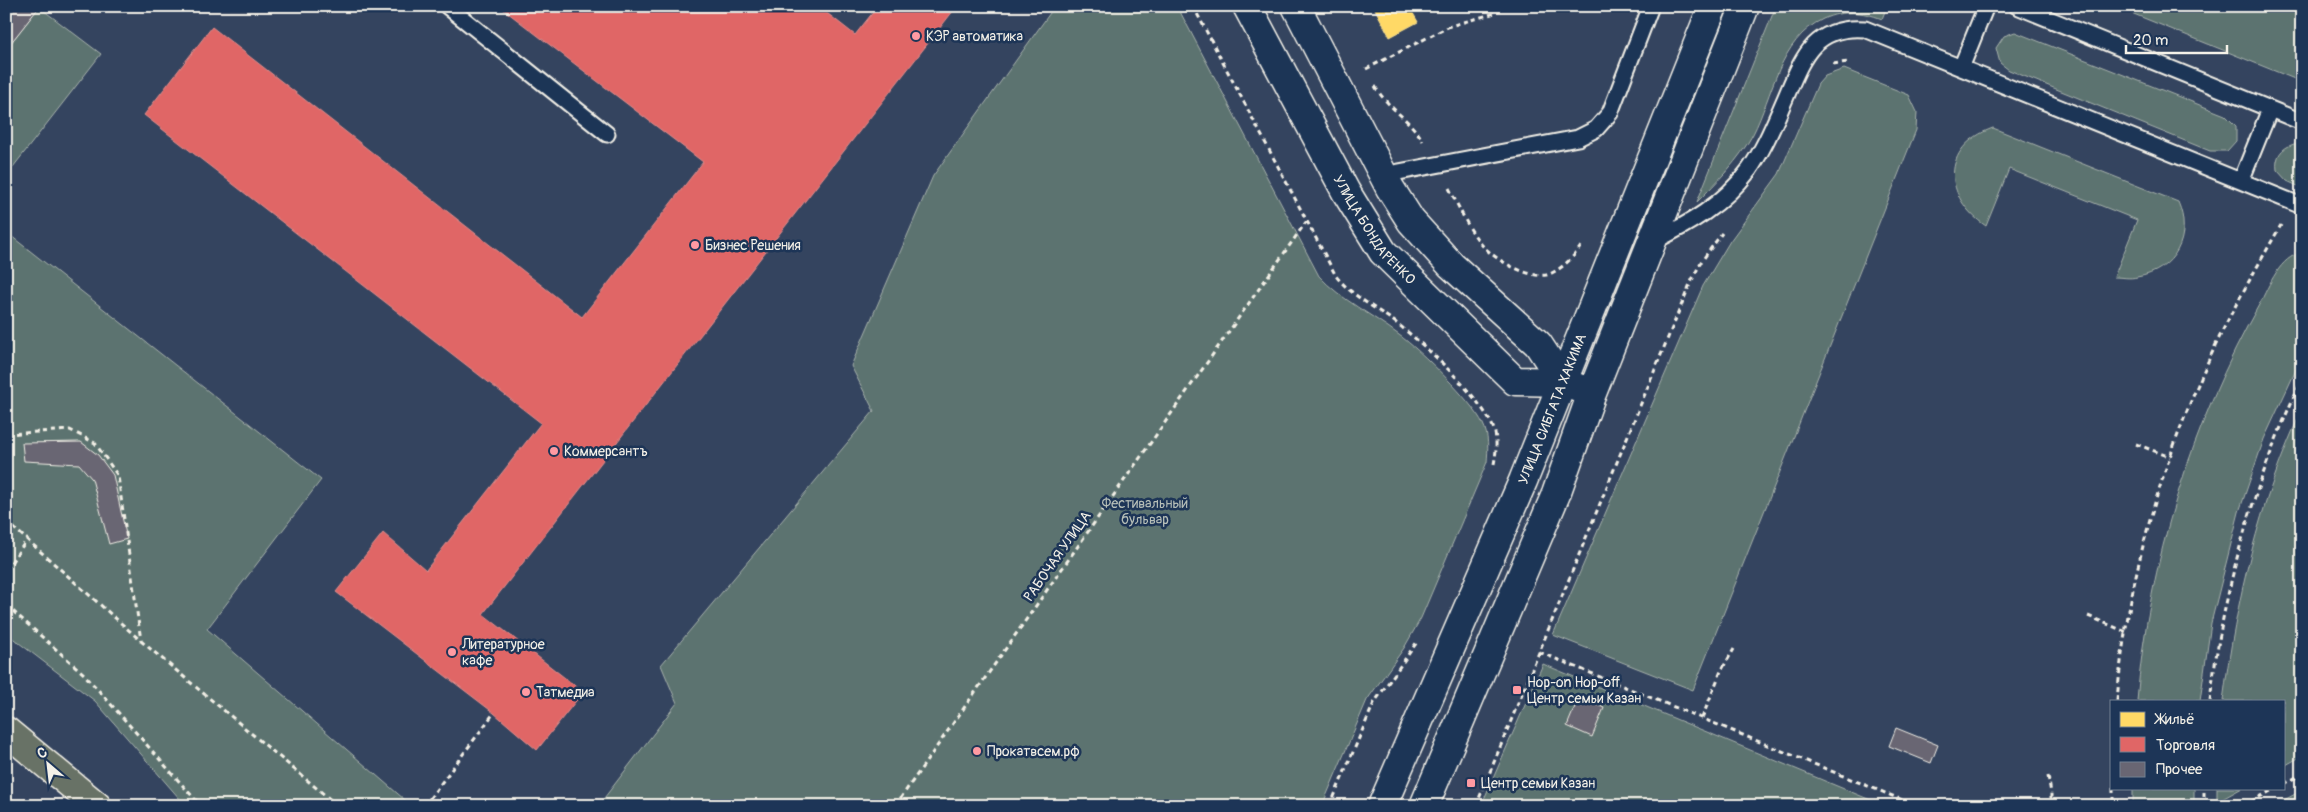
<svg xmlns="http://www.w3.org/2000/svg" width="2308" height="812" font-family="Pangolin,sans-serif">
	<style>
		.green { fill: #5b736f; stroke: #a8b2ac }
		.homes { fill: #ffd966; stroke: #fce08d }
		.shops { fill: #e06666; stroke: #e6908d }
		.building { fill: #696673; stroke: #f4f1e8 }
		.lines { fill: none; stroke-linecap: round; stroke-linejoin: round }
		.lane-casing { stroke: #f4f1e8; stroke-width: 19 }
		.secondary-casing { stroke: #f4f1e8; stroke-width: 31 }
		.primary-casing { stroke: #f4f1e8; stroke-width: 31 }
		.path { stroke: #f4f1e8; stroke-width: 3; stroke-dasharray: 5 4; stroke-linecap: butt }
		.lane { stroke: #1d3557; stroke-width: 15 }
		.secondary { stroke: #1d3557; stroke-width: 28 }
		.primary { stroke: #687266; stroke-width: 28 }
		.poi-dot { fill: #ff9aa2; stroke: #1d3557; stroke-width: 2 }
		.labels { text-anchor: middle; stroke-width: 5; stroke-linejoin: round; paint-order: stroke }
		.poi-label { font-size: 14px; fill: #f4f1e8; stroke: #1d3557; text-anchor: start }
		.street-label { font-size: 14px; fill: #f4f1e8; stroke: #1d3557 }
		.park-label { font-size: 14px; fill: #b7bfb8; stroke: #1d3557 }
	</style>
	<rect width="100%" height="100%" fill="#34445f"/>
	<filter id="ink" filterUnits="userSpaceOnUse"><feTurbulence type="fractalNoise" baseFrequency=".02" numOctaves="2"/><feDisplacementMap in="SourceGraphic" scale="10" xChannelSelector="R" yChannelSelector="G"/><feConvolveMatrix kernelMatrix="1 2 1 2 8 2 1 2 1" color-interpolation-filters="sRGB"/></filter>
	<g filter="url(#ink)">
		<path class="green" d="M1055 6H1177L1319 276C1341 300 1373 315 1399 335 1420 350 1473 402 1483 424 1489 436 1488 449 1487 462L1421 618 1404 648 1367 700 1322 806H598L677 703 661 665 874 411 851 366 933 176Z
			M1776 6H1887L1882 19C1862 11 1843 10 1823 19 1779 40 1773 95 1753 134 1739 160 1718 181 1697 202Z
			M2114 6H2302V82Z
			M39 7 101 54 6 176V49Z
			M2015 32 2225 115 2236 126V141L2227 151H2210L2009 70 2000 63 1996 48 2004 36Z
			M1844 69 1909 95 1917 112 1916 130 1693 690 1553 635 1703 286 1730 241 1779 174 1818 84 1825 76Z
			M1993 128 2178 202C2193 236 2175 271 2137 277 2130 279 2122 277 2114 277L2137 220 2009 169 1986 226C1943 197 1940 147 1993 128Z
			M2294 144 2302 145V188L2287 181 2277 170C2275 157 2281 148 2294 144Z
			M6 232 321 480 207 629 412 806H186L95 701 6 633Z
			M2302 253V357L2264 439 2239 512 2211 623 2200 701H2137C2148 564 2192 423 2260 303 2269 286 2280 256 2302 253Z
			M2302 410V756L2284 766V701H2223C2236 601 2259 502 2302 410Z
			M1543 664 1885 806H1481Z
			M2133 788H2194V806H2133Z
			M2217 788H2242L2217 802Z
			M2299 792 2302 797V806H2273Z"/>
		<path class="homes" d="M1379 6H1413L1410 8 1418 22 1390 37 1375 9Z"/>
		<path class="shops" d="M499 6H818L855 35 878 6H957L483 614 583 692 537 750 494 713 336 592 383 533 426 570 541 423 144 115 212 27 582 317 703 162Z"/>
		<path class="building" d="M6 6H40L6 49Z
			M81 442 98 455 113 475 127 539 109 544 92 479 79 464 24 461 22 443Z
			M1579 697 1604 708 1592 737 1567 726Z
			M1896 728 1938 745 1931 763 1889 746Z"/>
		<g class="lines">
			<defs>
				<path id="lane" d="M447 6 607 134
					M2017 6 2302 122
					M1961 68 1986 6
					M1383 175 1578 138 1596 129 1610 113 1651 6
					M2241 181 2270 109
					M1652 242C1689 224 1723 205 1749 170 1764 149 1774 124 1785 99 1802 59 1813 25 1865 29L2302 206"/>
				<g id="secondary">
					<path id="s1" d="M1247 6 1346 192 1383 252 1515 381 1563 382 1578 388"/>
					<path d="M1296 6 1390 188 1411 221 1451 265 1538 344 1563 382"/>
					<path id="s2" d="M1382 806 1523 481 1713 6"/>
					<path d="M1424 806 1556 494 1592 393 1745 6"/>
				</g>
				<path id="primary" d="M6 731 97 806"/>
			</defs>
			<use href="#lane" class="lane-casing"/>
			<use href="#secondary" class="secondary-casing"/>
			<use href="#primary" class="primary-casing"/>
			<path class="path" d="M1193 6 1336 276C1354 299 1383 311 1405 330 1429 349 1488 404 1495 433 1497 443 1496 454 1494 464
				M1833 64 1848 62
				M1366 69 1450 26 1495 13
				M1375 86C1387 108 1411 120 1423 141
				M1449 188C1459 207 1468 229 1482 245 1494 259 1527 278 1546 275 1559 272 1574 257 1581 246
				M6 434 70 430 95 443 118 476 141 641
				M2136 444 2170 457
				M6 521 141 641 338 806
				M6 570 28 538
				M6 605 84 674 201 806
				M2088 616 2126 632
				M1539 652 1917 806
				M2117 701C2127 575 2165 451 2219 338 2238 299 2260 262 2281 225
				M2210 701C2223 589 2254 482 2302 379
				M1702 718 1721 671 1734 649
				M2048 776 2051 793V806
				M2284 784 2302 774
				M2113 788V806
				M424 806 494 713
				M895 806 1306 222
				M1330 806 1374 703 1417 642
				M1476 806 1690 284 1701 262 1722 233
				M2204 806V788
				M2243 806 2276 788"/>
			<use href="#lane" class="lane"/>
			<use href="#secondary" class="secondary"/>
			<use href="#primary" class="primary"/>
		</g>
	</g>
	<g class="poi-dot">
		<circle cx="916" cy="36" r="5"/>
		<circle cx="695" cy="245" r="5"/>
		<circle cx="554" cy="451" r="5"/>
		<circle cx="452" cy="652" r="5"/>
		<rect x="1512" y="685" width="10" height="10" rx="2.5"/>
		<circle cx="526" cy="692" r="5"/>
		<circle cx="977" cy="751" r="5"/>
		<rect x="1466" y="778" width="10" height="10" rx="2.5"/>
	</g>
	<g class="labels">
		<g class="poi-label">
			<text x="926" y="41">КЭР автоматика</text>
			<text x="705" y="250">Бизнес Решения</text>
			<text x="564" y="456">Коммерсантъ</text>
			<text x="462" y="649">Литературное<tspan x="462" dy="16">кафе</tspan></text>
			<text x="1527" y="687">Hop-on Hop-off<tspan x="1527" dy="16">Центр семьи Казан</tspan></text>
			<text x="536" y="697">Татмедиа</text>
			<text x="987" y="756">Прокатвсем.рф</text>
			<text x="1481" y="788">Центр семьи Казан</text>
		</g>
		<g class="street-label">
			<text dy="5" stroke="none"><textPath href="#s1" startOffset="258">УЛИЦА БОНДАРЕНКО</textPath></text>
			<text dy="5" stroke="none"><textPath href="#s2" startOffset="432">УЛИЦА СИБГАТА ХАКИМА</textPath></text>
			<text transform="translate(1057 556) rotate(-55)" y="5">РАБОЧАЯ УЛИЦА</text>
		</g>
		<g class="park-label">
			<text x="1145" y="508">Фестивальный<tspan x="1145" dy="16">бульвар</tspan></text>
		</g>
	</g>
	<rect width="2308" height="812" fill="none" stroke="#1d3557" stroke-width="25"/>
	<rect x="12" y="12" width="2283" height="787" fill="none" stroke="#f4f1e8" stroke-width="2" filter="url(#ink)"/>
	<rect x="2110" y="700" width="175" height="90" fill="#1d3557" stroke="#738091"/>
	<rect x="2120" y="712" width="25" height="15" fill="#ffd966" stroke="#738091"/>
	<text x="2156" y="724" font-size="15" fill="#f4f1e8">Жильё</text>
	<rect x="2120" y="737" width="25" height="15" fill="#e06666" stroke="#738091"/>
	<text x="2156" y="750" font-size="15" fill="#f4f1e8">Торговля</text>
	<rect x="2120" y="762" width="25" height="15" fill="#696673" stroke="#738091"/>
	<text x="2156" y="774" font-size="15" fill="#f4f1e8">Прочее</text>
	<g transform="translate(48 764) rotate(332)" stroke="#1d3557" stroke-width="4" paint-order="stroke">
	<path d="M0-4L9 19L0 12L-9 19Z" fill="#f4f1e8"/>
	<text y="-8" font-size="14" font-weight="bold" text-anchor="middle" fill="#f4f1e8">С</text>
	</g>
	<path d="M2126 45v8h101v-8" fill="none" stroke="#f4f1e8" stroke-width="2.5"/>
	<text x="2133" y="45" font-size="15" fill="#f4f1e8" stroke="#1d3557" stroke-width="4" paint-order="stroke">20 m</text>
</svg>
